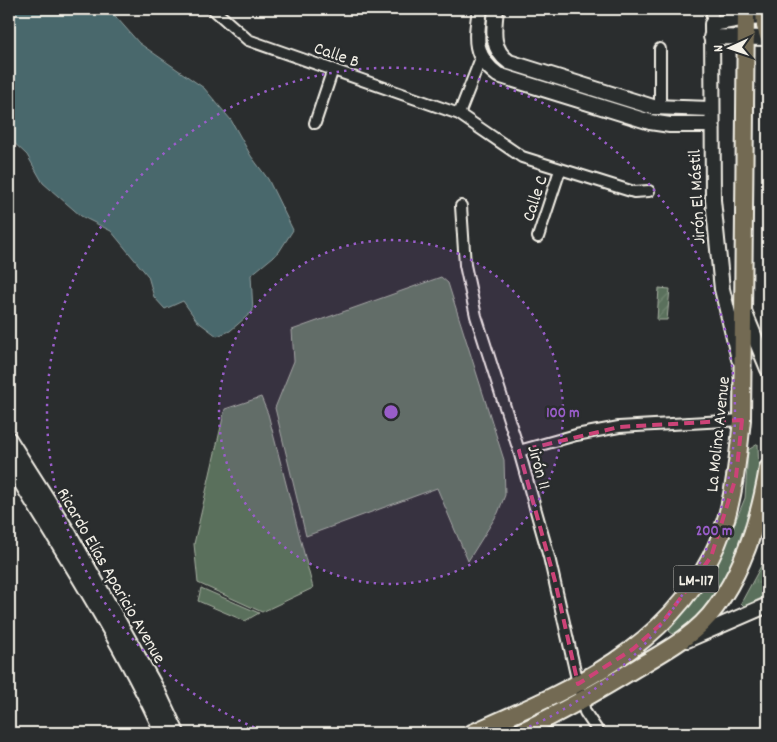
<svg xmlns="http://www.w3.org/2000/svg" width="777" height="742" font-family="Dekko,sans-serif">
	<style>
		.grass { fill: #5a705b; stroke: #a7b0a2 }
		.park { fill: url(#park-tufts); stroke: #a7b0a2 }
		.garden { fill: url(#garden-furrows); stroke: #a7b0a2 }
		.water { fill: #4a676c; stroke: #8e9e9e }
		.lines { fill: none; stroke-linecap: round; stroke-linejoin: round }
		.minor-casing { stroke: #f4f1e8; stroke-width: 14 }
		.tertiary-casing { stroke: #f4f1e8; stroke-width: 18 }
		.primary-casing { stroke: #f4f1e8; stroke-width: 20 }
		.minor { stroke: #2a2d2e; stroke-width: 10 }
		.tertiary { stroke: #2a2d2e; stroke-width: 14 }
		.primary { stroke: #736b52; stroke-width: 16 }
		.marked { fill: none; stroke: #cc4377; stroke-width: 4; stroke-dasharray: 10 6; stroke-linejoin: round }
		.ring { fill: none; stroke: #995dc9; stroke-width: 2.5; stroke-dasharray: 2.5 5 }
		.labels { text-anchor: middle; stroke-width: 5; stroke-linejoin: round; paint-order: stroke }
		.shield { fill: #2a2d2e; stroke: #b7b6b0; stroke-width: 1 }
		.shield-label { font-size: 16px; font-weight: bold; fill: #f4f1e8 }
		.street-label { font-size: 18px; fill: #f4f1e8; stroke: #2a2d2e }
		.centre { fill: #995dc9; stroke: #2a2d2e; stroke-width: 2.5 }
		.ring-label { font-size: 15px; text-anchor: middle; font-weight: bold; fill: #995dc9; stroke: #2a2d2e; stroke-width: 5; stroke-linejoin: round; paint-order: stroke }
	</style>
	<defs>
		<pattern id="park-tufts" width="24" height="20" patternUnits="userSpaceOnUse" patternTransform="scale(1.25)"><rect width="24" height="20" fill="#5a705b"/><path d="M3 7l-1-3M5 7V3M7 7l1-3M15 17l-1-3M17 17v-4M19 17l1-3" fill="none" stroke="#728573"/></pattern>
		<pattern id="garden-furrows" width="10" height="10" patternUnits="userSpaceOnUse" patternTransform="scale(1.25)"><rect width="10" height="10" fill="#5a705b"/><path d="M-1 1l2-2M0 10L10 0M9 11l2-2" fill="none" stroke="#728573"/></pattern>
	</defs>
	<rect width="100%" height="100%" fill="#2a2d2e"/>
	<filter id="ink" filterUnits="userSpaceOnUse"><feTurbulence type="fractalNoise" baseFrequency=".02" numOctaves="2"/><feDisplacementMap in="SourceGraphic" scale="10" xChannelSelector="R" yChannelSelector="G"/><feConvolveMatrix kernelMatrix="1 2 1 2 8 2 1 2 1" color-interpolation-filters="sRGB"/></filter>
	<g filter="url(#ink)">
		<path class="grass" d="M441 277 448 283 504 460 505 495 498 513 468 561 437 488 306 536 275 408 294 361 292 330Z
			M261 397 268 414 313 588 262 612 198 583 194 544 225 409Z
			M758 444 759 479 729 573 707 609 686 629 674 635 669 631 684 611 727 542 745 498 748 450Z
			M201 588 259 613 245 621 198 601Z"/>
		<path class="park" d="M768 553V595L744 606 741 603Z"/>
		<path class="garden" d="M659 288 670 289 667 320H657Z"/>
		<path class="water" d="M9 9H109L139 43 204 88 231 120 251 156 268 179 293 230 279 252 251 275 253 311 230 331 217 336 197 321 183 301 165 309 154 297 148 276 111 231 81 216 43 183 27 155 9 138Z"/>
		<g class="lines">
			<defs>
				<path id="minor" d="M213 9 248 40 459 114 522 157 634 192 649 191
					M712 24V9
					M660 108V49
					M459 114 481 58
					M315 123 333 69
					M461 206 465 265 476 316 519 451 549 557 582 701 585 712 599 733
					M538 237 560 170
					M519 451 576 435 619 427 742 420"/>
				<path id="tertiary" d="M480 9C476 37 472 56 498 75L650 122 670 125H711
					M496 9C494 29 490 49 509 62L653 107 711 109
					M711 37 768 38
					M744 311 768 369
					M739 359 722 289 713 200 712 24 746 18 768 17
					M9 439 68 532 158 692 177 733
					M9 463C63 551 120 639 163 733
					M687 640 768 605"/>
				<path id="primary" d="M764 9 765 26 768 36
					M472 733C564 692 662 653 711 557 733 515 737 466 742 420L746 9
					M518 733C560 713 599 691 638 667 667 650 697 634 716 607 745 567 760 516 768 468"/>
			</defs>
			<use href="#minor" class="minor-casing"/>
			<use href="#tertiary" class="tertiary-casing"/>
			<use href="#primary" class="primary-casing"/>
			<use href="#minor" class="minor"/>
			<use href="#tertiary" class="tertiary"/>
			<use href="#primary" class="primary"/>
		</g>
	</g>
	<path class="marked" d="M742 420 736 477 711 557 662 623 633 649 578 684 555 581 519 451 619 427Z"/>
	<circle cx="391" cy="412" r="172" fill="#995dc9" fill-opacity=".12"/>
	<g class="ring">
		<circle cx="391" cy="412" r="172"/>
		<path d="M268 733A344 344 0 1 1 514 733"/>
	</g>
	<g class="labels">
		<rect class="shield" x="673.5" y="565.5" width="45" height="27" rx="4"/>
		<g class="shield-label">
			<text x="696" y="585">LM-117</text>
		</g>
		<g class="street-label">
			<text transform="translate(337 54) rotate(19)" y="6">Calle B</text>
			<text transform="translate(696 197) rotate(-93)" y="6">Jirón El Mástil</text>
			<text transform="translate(534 198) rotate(-72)" y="6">Calle C</text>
			<text transform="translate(717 434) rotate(-84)" y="6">La Molina Avenue</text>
			<text transform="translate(540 467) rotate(74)" y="6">Jirón 11</text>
			<text transform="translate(112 575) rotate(60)" y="6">Ricardo Elías Aparicio Avenue</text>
		</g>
	</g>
	<circle cx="391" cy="412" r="8" class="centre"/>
	<g class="ring-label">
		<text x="563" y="417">100 m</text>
		<text x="714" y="535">200 m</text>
	</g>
	<rect width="777" height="742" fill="none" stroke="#2a2d2e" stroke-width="30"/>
	<rect x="15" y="15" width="747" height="712" fill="none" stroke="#f4f1e8" stroke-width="2" filter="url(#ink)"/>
	<g transform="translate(730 48) rotate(267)" stroke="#2a2d2e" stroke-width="4" paint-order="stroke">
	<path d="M0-4L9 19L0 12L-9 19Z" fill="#f4f1e8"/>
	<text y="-8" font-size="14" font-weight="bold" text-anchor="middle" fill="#f4f1e8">N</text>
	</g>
</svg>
